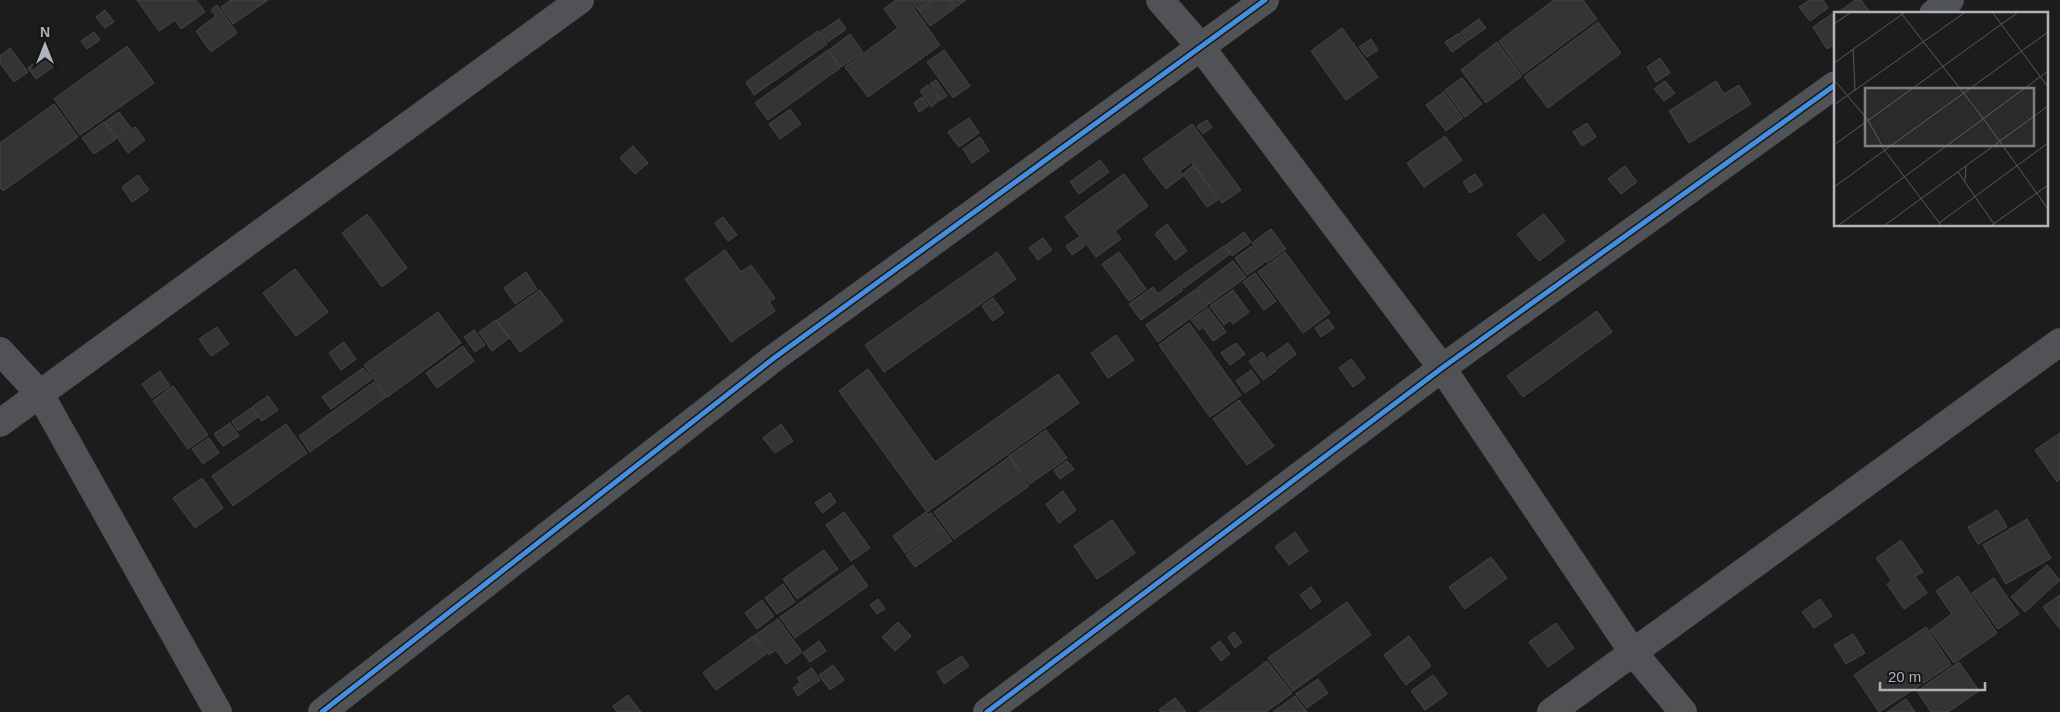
<svg xmlns="http://www.w3.org/2000/svg" width="2060" height="712" font-family="Helvetica,sans-serif">
	<style>
		.building { fill: #343434; stroke: #444648 }
		.lines { fill: none; stroke-linecap: round; stroke-linejoin: round }
		.street { stroke: #505255; stroke-width: 28 }
		.cycleway-casing { stroke: #161618; stroke-width: 8 }
		.cycleway { stroke: #468fdf; stroke-width: 5 }
		.inset-road { fill: none; stroke: #56595c; stroke-width: 1 }
		.view { fill: #7b7f85; fill-opacity: 0.15; stroke: #7b7f85; stroke-width: 2.5 }
		.inset-edge { fill: none; stroke: #aeb4bd; stroke-width: 2.5 }
	</style>
	<rect width="100%" height="100%" fill="#1c1c1c"/>
	<path class="building" d="M137 0H196L205 12 181 29 175 20 159 31Z
		M231 0H268L233 24 221 7Z
		M896 0H908L940 45 868 97 845 67 898 28 884 9Z
		M910 0H932L918 10Z
		M934 0H950L955 8 930 26 919 11Z
		M951 0H966L956 7Z
		M1554 0H1583L1597 19 1523 74 1499 41Z
		M1810 0H1823L1828 8 1810 21 1799 7Z
		M1855 0H1861L1871 14H1836Z
		M217 5 237 33 211 52 196 31 216 16 211 10Z
		M105 10 114 22 105 28 96 17Z
		M1832 14 1835 18V44L1827 49 1813 27Z
		M839 19 846 29 828 42 820 32Z
		M1479 19 1486 28 1467 41 1461 32Z
		M1598 22 1621 53 1548 108 1524 77Z
		M1342 28 1378 77 1346 100 1311 51Z
		M818 31 827 44 754 95 746 82Z
		M94 32 100 40 87 49 81 41Z
		M1459 33 1466 42 1452 52 1445 42Z
		M850 34 863 52 841 67 829 50Z
		M1371 39 1378 50 1367 57 1359 47Z
		M1497 42 1522 76 1486 103 1461 70Z
		M127 46 154 83 80 135 54 99Z
		M10 48 28 72 14 82 0 63V56Z
		M828 50 840 68 768 120 755 103Z
		M944 50 970 86 953 98 927 62Z
		M45 55 53 67 36 79 28 68Z
		M1660 58 1670 73 1656 82 1647 67Z
		M1462 78 1482 104 1465 117 1445 90Z
		M936 80 947 96 941 100 930 84Z
		M1665 81 1675 93 1664 101 1654 89Z
		M1716 81 1724 94 1739 85 1751 104 1689 143 1669 111Z
		M928 85 940 100 931 107 920 91Z
		M1444 92 1463 118 1446 131 1426 105Z
		M922 97 928 106 919 112 914 103Z
		M54 104 78 137 3 191 0 188V143Z
		M790 109 801 124 780 139 769 124Z
		M119 112 131 128 117 138 105 122Z
		M969 118 979 133 959 147 948 132Z
		M1207 120 1212 127 1203 134 1197 126Z
		M104 122 116 139 94 154 82 138Z
		M1587 123 1596 137 1582 146 1573 132Z
		M1192 124 1241 190 1222 203 1192 162 1180 171 1183 176 1166 189 1143 159Z
		M135 127 145 140 128 153 118 139Z
		M1445 136 1462 160 1424 187 1407 163Z
		M980 137 989 151 972 163 963 149Z
		M633 146 648 163 635 174 620 158Z
		M1100 160 1109 172 1079 194 1070 182Z
		M1193 165 1218 200 1207 207 1183 174Z
		M1625 166 1637 182 1621 194 1608 179Z
		M1124 174 1148 206 1115 231 1121 239 1096 257 1065 217Z
		M1475 174 1483 185 1470 193 1463 182Z
		M138 175 149 190 132 202 122 187Z
		M367 214 407 268 382 287 342 233Z
		M1544 214 1565 241 1539 261 1517 234Z
		M723 217 737 235 728 241 715 223Z
		M1167 224 1187 251 1175 260 1155 234Z
		M1271 229 1286 249 1266 263 1252 243Z
		M1244 232 1251 242 1232 256 1225 246Z
		M1079 237 1085 246 1072 255 1066 246Z
		M1043 238 1052 250 1038 260 1029 248Z
		M1224 246 1230 254 1184 288 1177 279Z
		M1252 246 1264 263 1247 275 1235 258Z
		M725 250 741 272 751 265 775 298 769 302 775 311 731 342 685 279Z
		M997 252 1016 279 884 372 865 345Z
		M1119 252 1146 289 1129 301 1102 264Z
		M1285 252 1330 313 1303 333 1258 272Z
		M1233 261 1246 277 1209 304 1197 288Z
		M295 269 328 312 296 336 263 293Z
		M526 272 537 289 515 304 504 288Z
		M1255 273 1276 301 1264 310 1243 282Z
		M1176 280 1183 290 1141 320 1129 304 1153 287 1158 294Z
		M1196 289 1208 305 1158 342 1146 325Z
		M540 290 563 321 520 352 497 320Z
		M1233 290 1249 312 1233 324 1230 320 1224 325 1210 306Z
		M993 298 1004 313 993 321 982 306Z
		M1208 308 1226 332 1213 341 1203 327 1199 330 1191 320Z
		M1597 311 1612 332 1523 397 1507 376Z
		M438 312 461 343 387 397 364 365Z
		M1328 319 1334 328 1321 337 1315 328Z
		M496 320 509 338 492 351 479 332Z
		M1189 323 1241 395 1210 417 1159 345Z
		M217 327 229 344 211 356 199 339Z
		M474 330 485 345 475 352 464 337Z
		M1116 335 1134 360 1108 378 1091 353Z
		M344 342 356 359 341 370 329 353Z
		M1236 343 1245 354 1230 365 1221 353Z
		M1288 343 1296 354 1277 369 1268 357Z
		M463 346 474 361 437 388 426 373Z
		M1262 352 1276 371 1263 380 1249 361Z
		M1351 359 1365 378 1353 387 1339 368Z
		M363 368 372 379 331 409 322 397Z
		M868 369 935 462 1058 374 1079 403 927 512 839 391Z
		M1251 370 1260 382 1245 393 1236 381Z
		M160 371 170 386 152 398 142 384Z
		M374 382 386 397 310 452 299 436Z
		M173 386 208 435 188 449 153 401Z
		M268 396 278 410 262 421 252 407Z
		M1239 400 1274 446 1247 465 1213 419Z
		M251 408 258 417 238 431 232 421Z
		M230 423 239 436 223 446 214 434Z
		M286 424 307 453 233 506 212 476Z
		M781 424 793 441 775 453 763 438Z
		M1046 430 1067 458 1030 484 1009 456Z
		M2060 433V479L2057 482 2035 450Z
		M209 438 219 453 203 464 192 449Z
		M1009 457 1029 486 954 539 934 512Z
		M1067 461 1074 469 1060 479 1054 470Z
		M202 478 223 508 195 528 173 498Z
		M1063 491 1076 510 1059 523 1046 504Z
		M830 493 836 502 823 513 815 503Z
		M1997 510 2007 527 1978 544 1968 527Z
		M844 512 870 548 851 561 826 525Z
		M926 512 928 515 931 513 942 527 905 553 893 536Z
		M2027 519 2051 558 2006 584 1983 545Z
		M1112 520 1135 553 1097 579 1074 546Z
		M943 528 952 541 915 567 906 555Z
		M1295 532 1308 551 1289 565 1275 547Z
		M1901 540 1923 572 1915 576 1927 593 1904 609 1887 584 1892 581 1876 558Z
		M824 550 838 569 797 599 783 579Z
		M1491 557 1507 578 1465 609 1449 587Z
		M853 565 868 586 795 638 780 617Z
		M2047 565 2060 580 2025 612 2011 597Z
		M1958 576 1997 633 1954 663 1930 630 1952 614 1936 591Z
		M1994 578 2019 614 1998 629 1972 593Z
		M783 584 795 602 777 614 765 598Z
		M1311 587 1321 601 1311 609 1300 595Z
		M2060 595V629L2043 607Z
		M878 599 885 609 877 614 870 605Z
		M1820 599 1832 616 1814 628 1802 612Z
		M762 600 774 616 757 629 745 613Z
		M1347 602 1371 635 1293 691 1268 658Z
		M778 619 802 652 786 664 776 650 769 655 754 636Z
		M898 622 911 636 895 651 882 637Z
		M1556 623 1574 648 1548 667 1529 642Z
		M1926 627 1951 665 1879 712 1854 675Z
		M1234 632 1242 642 1235 648 1228 637Z
		M1853 634 1865 653 1846 664 1834 645Z
		M753 636 766 654 716 690 703 673Z
		M1409 636 1431 666 1406 685 1384 655Z
		M819 641 826 651 810 662 803 653Z
		M1220 641 1230 654 1221 661 1211 648Z
		M962 656 969 666 944 684 937 672Z
		M1267 661 1292 693 1266 712H1199Z
		M1959 662 1979 691 1948 712H1931L1917 691Z
		M833 665 844 680 830 690 819 675Z
		M812 668 820 680 806 690 797 678Z
		M1433 675 1447 694 1425 710 1411 691Z
		M1318 679 1328 693 1307 708 1296 694Z
		M799 683 805 691 798 696 793 688Z
		M628 695 641 712H617L613 706Z
		M1295 696 1307 712H1273Z
		M1175 698 1186 712H1161L1159 710Z
		M1906 699 1915 712H1887Z"/>
	<g class="lines">
		<path class="street" d="M1160 0 1200 46 1442 368 1632 651 1683 712
			M1933 14 1950 0
			M0 351 40 394 218 712
			M0 423 580 0
			M322 712 774 358 1265 0
			M987 712 1442 368 1835 85
			M1551 712 2060 342"/>
		<defs>
			<path id="cycleway" d="M322 712 774 358 1265 0
				M987 712 1442 368 1835 85"/>
		</defs>
		<use href="#cycleway" class="cycleway-casing"/>
		<use href="#cycleway" class="cycleway"/>
	</g>
	<g transform="translate(1834 12)">
		<rect width="214" height="214" fill="#1c1c1c"/>
		<path class="inset-road" d="M67 1 149 106 214 197M159 1 214 75M0 12 16 1M19 37 21 78M0 51 70 1M0 68 34 108 51 139 107 213M0 93 130 1M0 133 183 1M124 160 160 212M131 169 132 154M0 175 214 20M105 211 214 131M5 213 214 59M51 213 214 94M158 213 214 173"/>
		<path class="view" d="M31 76H200V134H31Z"/>
		<rect width="214" height="214" class="inset-edge"/>
	</g>
	<g transform="translate(45 45)" stroke="#161618" stroke-width="4" paint-order="stroke">
	<path d="M0-4L9 19L0 12L-9 19Z" fill="#aeb4bd"/>
	<text y="-8" font-size="14" font-weight="bold" text-anchor="middle" fill="#aeb4bd">N</text>
	</g>
	<path d="M1880 682v8h105v-8" fill="none" stroke="#aeb4bd" stroke-width="2.5"/>
	<text x="1888" y="682" font-size="15" fill="#aeb4bd" stroke="#161618" stroke-width="4" paint-order="stroke">20 m</text>
</svg>
